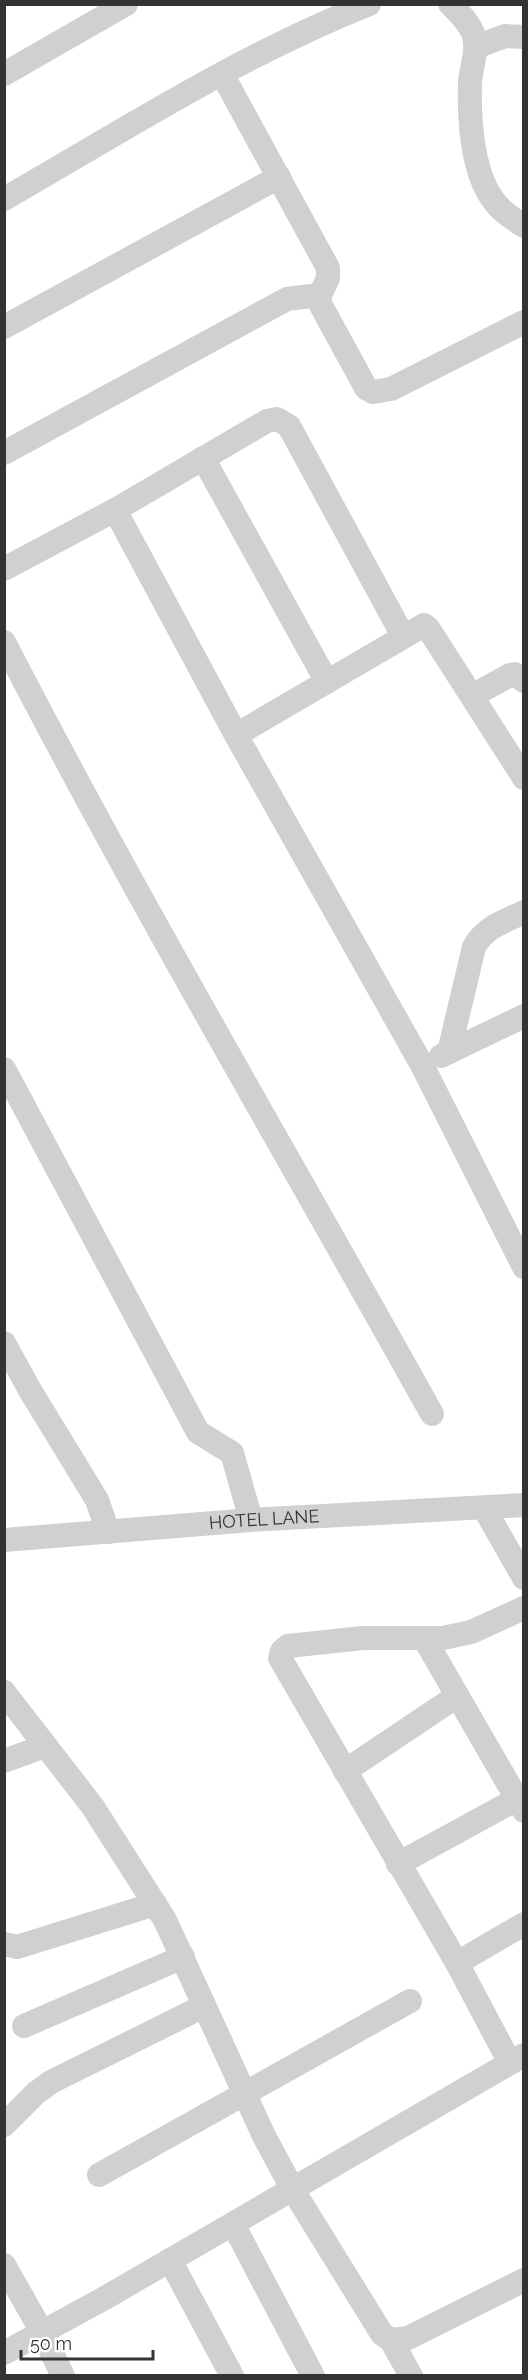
<svg xmlns="http://www.w3.org/2000/svg" width="528" height="2380" font-family="Raleway,sans-serif">
	<style>
		.lines { fill: none; stroke-linecap: round; stroke-linejoin: round }
		.minor { stroke: #d0d0d0; stroke-width: 24 }
		.labels { text-anchor: middle; stroke-width: 6; stroke-linejoin: round; paint-order: stroke }
		.street-label { font-size: 18px; fill: #333; stroke: #fff }
	</style>
	<rect width="100%" height="100%" fill="#fff"/>
	<g class="lines">
		<g class="minor">
			<path d="M450 4C459 13 468 21 473 33 479 50 471 66 470 83 469 120 472 178 498 206 505 214 515 220 524 226"/>
			<path d="M476 47 505 36 524 37"/>
			<path d="M4 74 126 4"/>
			<path d="M222 74 328 268V278L318 300"/>
			<path d="M4 199C124 130 241 55 369 4"/>
			<path d="M4 327 279 177"/>
			<path d="M4 453 287 299 311 296 318 300 366 388 373 392 391 389 524 322"/>
			<path d="M203 458 327 682"/>
			<path d="M115 510 236 735 422 1065 524 1267"/>
			<path d="M4 569 115 510 267 421 277 419 289 426 403 636"/>
			<path d="M4 642C139 904 289 1157 432 1414"/>
			<path d="M472 696 510 675 515 674 524 681"/>
			<path d="M236 735 424 625 428 628 524 778"/>
			<path d="M449 1052 474 947C485 927 503 922 524 912"/>
			<path d="M441 1056 524 1016"/>
			<path d="M4 1069 198 1432 232 1453 251 1520"/>
			<path d="M4 1343 31 1392 97 1500 108 1532"/>
			<path d="M484 1508 524 1578"/>
			<path id="s1" d="M4 1540 251 1520 524 1505"/>
			<path d="M424 1638 524 1811"/>
			<path d="M4 1692 93 1807 165 1920 264 2136 293 2190 382 2334 391 2340 408 2338 524 2280"/>
			<path d="M4 1761 45 1746"/>
			<path d="M345 1771 457 1696"/>
			<path d="M398 1864 517 1799"/>
			<path d="M4 1944 17 1947 155 1904"/>
			<path d="M457 1963 524 1924"/>
			<path d="M24 2026 183 1957"/>
			<path d="M510 2063 457 1963 280 1658 282 1651 288 1646 363 1638H443L471 1632 524 1608"/>
			<path d="M4 2125 36 2093 51 2082 204 2006"/>
			<path d="M99 2175 410 2001"/>
			<path d="M233 2224 313 2376"/>
			<path d="M170 2260 232 2376"/>
			<path d="M4 2265 42 2332 63 2376"/>
			<path d="M391 2340 411 2376"/>
			<path d="M4 2353 103 2299 524 2055"/>
		</g>
	</g>
	<g class="labels">
		<g class="street-label">
			<text dy="6" stroke="none"><textPath href="#s1" startOffset="261">HOTEL LANE</textPath></text>
		</g>
	</g>
	<rect width="528" height="2380" fill="none" stroke="#333333" stroke-width="12"/>
	<path d="M21 2350v9h132v-9" fill="none" stroke="#333333" stroke-width="3"/>
	<text x="30" y="2350" font-size="18" fill="#333333" stroke="#ffffff" stroke-width="4.5" paint-order="stroke">50 m</text>
</svg>
